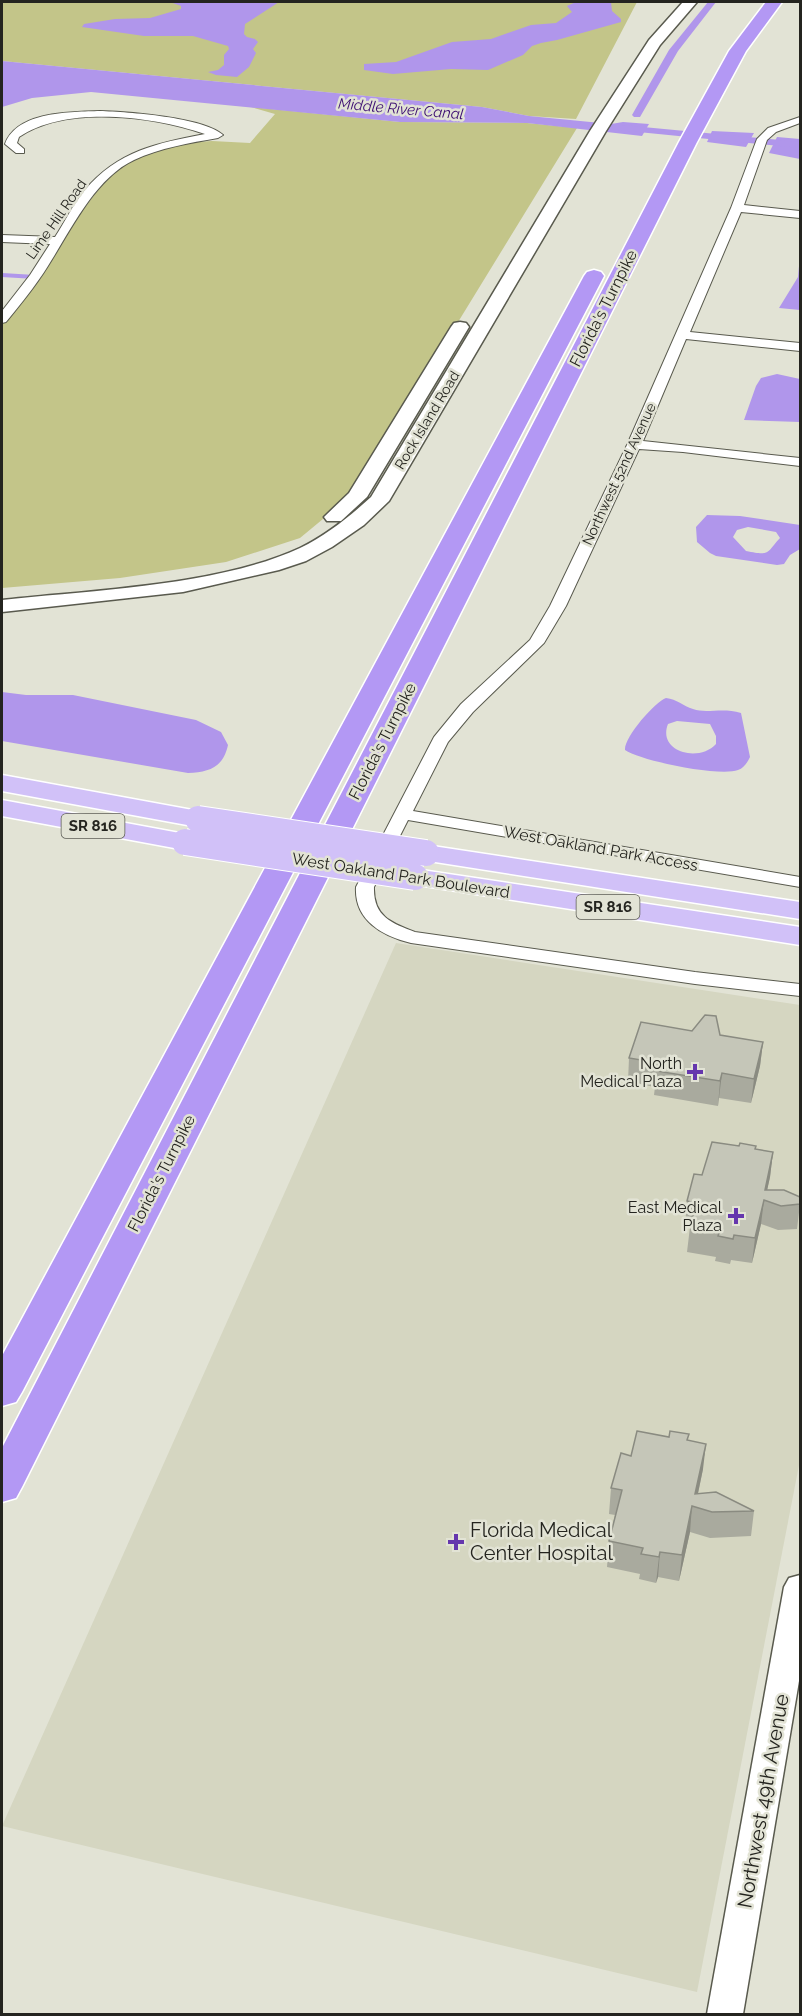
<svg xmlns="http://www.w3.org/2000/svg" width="802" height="2016" font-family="Raleway,sans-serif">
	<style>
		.built { fill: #d5d6c1 }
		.green { fill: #c3c589 }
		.water { fill: #b096eb; fill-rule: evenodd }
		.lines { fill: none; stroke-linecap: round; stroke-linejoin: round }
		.stream { stroke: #b096eb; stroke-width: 4 }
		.canal { fill: #b096eb; fill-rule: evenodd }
		.minor-casing { stroke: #595a4e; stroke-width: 2 }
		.tertiary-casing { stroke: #595a4e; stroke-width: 3 }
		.secondary-casing { stroke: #595a4e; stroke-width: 3 }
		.primary-casing { stroke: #fff; stroke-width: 3 }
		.motorway-casing { stroke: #fff; stroke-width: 3 }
		.minor { fill: #fff; fill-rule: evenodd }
		.tertiary { fill: #fff; fill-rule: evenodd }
		.secondary { fill: #fff; fill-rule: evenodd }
		.primary { fill: #d1c1f8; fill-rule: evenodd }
		.motorway { fill: #b398f4; fill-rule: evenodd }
		.primary-bridge-casing { stroke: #fff; stroke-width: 28; stroke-linecap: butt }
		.primary-bridge { stroke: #d1c1f8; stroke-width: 26 }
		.wall { fill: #a9aa9e }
		.shaded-wall { fill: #8a8b81 }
		.building { fill: #c5c6b8; stroke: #8a8b81; stroke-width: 1.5 }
		.poi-dot { fill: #6536ad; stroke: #e2e3d5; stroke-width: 2 }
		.labels { text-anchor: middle; stroke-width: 5; stroke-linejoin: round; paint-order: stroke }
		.far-street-label { font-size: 14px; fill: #24241f; stroke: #e2e3d5 }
		.far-water-label { font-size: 15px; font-style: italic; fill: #3b0c71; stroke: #e2e3d5 }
		.shield { fill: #e2e3d5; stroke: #5d5d56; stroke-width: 1.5 }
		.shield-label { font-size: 15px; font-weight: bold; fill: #24241f }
		.street-label { font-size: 16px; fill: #24241f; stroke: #e2e3d5 }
		.poi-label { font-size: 16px; fill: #24241f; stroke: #e2e3d5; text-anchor: end }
		.near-poi-label { font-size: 20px; fill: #24241f; stroke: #e2e3d5; text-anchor: start }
		.near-street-label { font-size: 20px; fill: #24241f; stroke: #e2e3d5 }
	</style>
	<rect width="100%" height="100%" fill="#e2e3d5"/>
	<path class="built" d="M396 943 800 1005V1460L697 1992 2 1826Z"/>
	<path class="green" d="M2 2H637L576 119 529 116 482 107 2 61Z
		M251 107 400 122 527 123 577 128 352 495 300 538 226 562 120 578 2 588V319L115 167 168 144 212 141 250 143 275 114Z"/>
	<path class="water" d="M170 2H279L245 24 244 34 247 37 255 39 258 42 253 49 256 53 249 67 237 77 216 75 208 72 218 70 224 65V55L229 49 228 46 193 36H144L82 27 84 24 115 19 150 18 181 9V6Z
		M576 2H611L612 11 621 19V22L557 40 541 43 532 46 523 55 488 70 451 69 393 74 364 70V64L396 62 452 42 491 39 531 25 556 23 572 12 567 6Z
		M2 61 482 107 529 116 611 124 623 122 649 124 642 136 527 123 400 122 91 92 32 98 2 107Z
		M712 131 754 133 746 147 707 142Z
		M777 137 800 139V159L769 153Z
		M800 255V310L779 308 798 277Z
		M777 374 800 379V422L744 420 756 386 761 378Z
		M707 515 740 516 800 525V549L790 555 784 564 777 565 716 556 710 553 697 542 696 527ZM748 527 776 532 780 538C766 553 771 556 746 551L733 537 737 530Z
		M2 692 26 695H73L196 720 221 732 228 745C223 768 209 772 188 773L2 741Z
		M666 698C677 699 683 706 693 709 707 714 722 707 741 713L750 757C747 763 744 768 738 770 720 777 641 761 625 750 624 737 655 702 666 698ZM677 721 710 724 716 736V744C699 763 657 752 668 724Z"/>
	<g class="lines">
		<path class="stream" d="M2 275 35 277"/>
		<path class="canal" d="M708 2H716L678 51 640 117H634L632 115 669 50Z
			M622 125 800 142V148L618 130 617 128Z"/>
		<defs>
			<path id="minor" d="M100 111C128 112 203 117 223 135L218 138C189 143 160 148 134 160 91 180 66 241 40 278 30 293 18 307 6 322L2 323V311L30 275 50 244 2 242V235L55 237C65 222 73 204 85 190 118 151 157 143 205 134 153 116 66 105 19 137L17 143 24 149V153H16L5 144C17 111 71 112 100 111Z
				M800 117V123L776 132 767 140 744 205 800 211V218L741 212 690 332 800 343V351L686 339 643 441 800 458V466L683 452 639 449 566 606 544 643 473 712 448 742 413 811 800 877V887L408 820 374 887C373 916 391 923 415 932L695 972 800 984V996L695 984 411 943C382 936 354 920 356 887L434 737 461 704 530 640 550 606 627 445 731 208 757 139 768 128Z"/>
			<path id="tertiary" d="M800 1575V1675L743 2014H707L784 1587 789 1578Z"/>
			<path id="secondary" d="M683 2H697L660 45 606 131 389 501 364 525 332 547 306 561 279 570 183 592 2 612V600C92 590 218 586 300 548 327 535 349 517 371 497L590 131 649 40Z
				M460 322 466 323 469 327 367 497 341 521H327L324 517 349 493 451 327 454 323Z"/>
			<path id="primary" d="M2 775 198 811 208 813 212 819 208 825 198 827 2 791Z
				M2 800 185 834 195 836 199 842 195 848 185 850 2 816Z
				M426 845 800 902V919L416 859 412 853 416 847Z
				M415 869 800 927V945L405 883 401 877 405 871Z"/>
			<path id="motorway" d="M766 2H782L746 51 697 142 22 1487 16 1498 2 1502V1448L679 142 729 51Z
				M594 270 601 272 604 276 22 1392 16 1402 2 1406V1356L584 276 587 272Z"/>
		</defs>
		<use href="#minor" class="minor-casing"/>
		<use href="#tertiary" class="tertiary-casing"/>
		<use href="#secondary" class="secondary-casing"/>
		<use href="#primary" class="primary-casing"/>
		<use href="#motorway" class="motorway-casing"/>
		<use href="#minor" class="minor"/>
		<use href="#tertiary" class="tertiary"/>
		<use href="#secondary" class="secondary"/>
		<use href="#primary" class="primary"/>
		<use href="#motorway" class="motorway"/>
		<defs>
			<path id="primary-bridge" d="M198 819 426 853
				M185 842 415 877"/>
		</defs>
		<use href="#primary-bridge" class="primary-bridge-casing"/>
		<use href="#primary-bridge" class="primary-bridge"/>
	</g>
	<path class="wall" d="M692 1031 763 1042 760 1066 751 1103 719 1098 718 1106 654 1095 655 1087 628 1082 629 1058Z
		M739 1146H756V1149L773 1152 770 1177 767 1190 800 1204 797 1229 778 1230 761 1224 752 1263 731 1260 730 1264 715 1261 716 1257 687 1252 690 1227 685 1226 687 1201 702 1175Z
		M669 1437 688 1440 703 1469 698 1494 754 1511 751 1536 710 1538 690 1532 679 1581 658 1577 656 1583 639 1579 640 1574 607 1567 609 1541 615 1515 609 1514 611 1488 631 1456Z"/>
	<path class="shaded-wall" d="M763 1042 760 1066 751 1103 754 1079Z
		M722 1073 719 1098 718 1106 720 1081Z
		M773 1152 770 1177 765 1200V1190Z
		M764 1200 761 1224 752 1263 755 1238Z
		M706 1444 703 1469 695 1507V1494Z
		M692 1506 690 1532 679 1581 682 1555Z
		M660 1552 658 1577 656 1583 659 1557Z"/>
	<path class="building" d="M705 1015 716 1016 720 1035 763 1042 754 1079 722 1073 720 1081 656 1071 659 1063 629 1058 641 1022 692 1031Z
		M712 1142 739 1146 740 1143 756 1146 755 1149 773 1152 765 1190H784L800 1197V1204L781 1206 764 1200 755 1238 734 1235 733 1239 718 1236 719 1233 690 1227 696 1203 687 1201 694 1174 702 1175Z
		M637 1431 669 1437 670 1431 689 1434 687 1440 706 1444 695 1494 716 1492 754 1511 712 1512 692 1506 682 1555 660 1552 659 1557 641 1554 643 1548 609 1541 622 1490 611 1488 621 1453 631 1456Z"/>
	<g class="poi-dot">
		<path d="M692 1063h6v6h6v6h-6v6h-6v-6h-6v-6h6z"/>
		<path d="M733 1207h6v6h6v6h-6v6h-6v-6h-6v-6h6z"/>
		<path d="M453 1533h6v6h6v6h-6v6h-6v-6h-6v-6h6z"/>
	</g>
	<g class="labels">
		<g class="far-street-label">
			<text transform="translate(56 219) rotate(-55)" y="5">Lime Hill Road</text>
			<text transform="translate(427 420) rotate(-59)" y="5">Rock Island Road</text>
			<text transform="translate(619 474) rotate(-65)" y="5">Northwest 52nd Avenue</text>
		</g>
		<g class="far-water-label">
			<text transform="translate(401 109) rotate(5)" y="5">Middle River Canal</text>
		</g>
		<g class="shield">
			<rect x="61.5" y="814" width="63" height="24" rx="4.5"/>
			<rect x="576.5" y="895" width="63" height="24" rx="4.5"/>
		</g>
		<g class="shield-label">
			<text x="93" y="831">SR 816</text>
			<text x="608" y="912">SR 816</text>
		</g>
		<g class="street-label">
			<text transform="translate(603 308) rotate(-63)" y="6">Florida's Turnpike</text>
			<text transform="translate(382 741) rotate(-63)" y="6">Florida's Turnpike</text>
			<text transform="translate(601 848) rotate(10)" y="6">West Oakland Park Access</text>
			<text transform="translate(401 875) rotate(9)" y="6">West Oakland Park Boulevard</text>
			<text transform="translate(161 1173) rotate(-63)" y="6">Florida's Turnpike</text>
		</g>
		<g class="poi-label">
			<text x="682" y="1069">North<tspan x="682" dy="18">Medical Plaza</tspan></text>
			<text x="722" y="1213">East Medical<tspan x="722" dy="18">Plaza</tspan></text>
		</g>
		<g class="near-poi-label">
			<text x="470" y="1537">Florida Medical<tspan x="470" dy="23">Center Hospital</tspan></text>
		</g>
		<g class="near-street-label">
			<text transform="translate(763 1801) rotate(-80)" y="7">Northwest 49th Avenue</text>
		</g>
	</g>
	<rect width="802" height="2016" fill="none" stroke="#24241f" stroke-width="6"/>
</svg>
